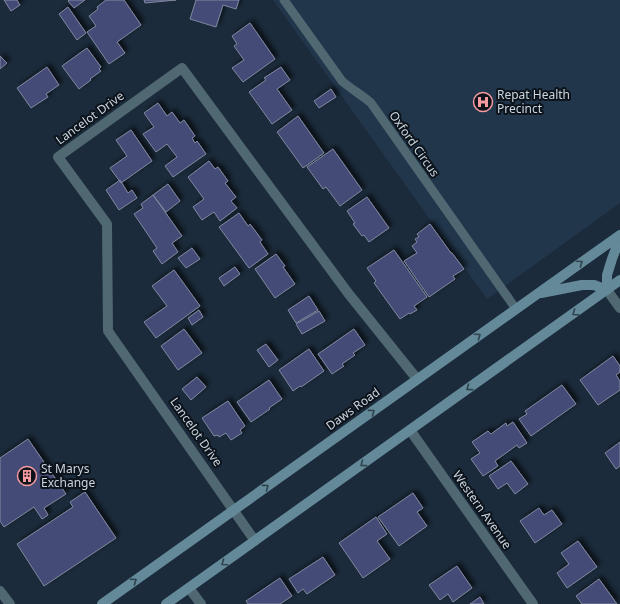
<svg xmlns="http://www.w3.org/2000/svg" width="620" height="604" font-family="'Noto Sans',sans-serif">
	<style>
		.built { fill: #21364b }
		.building { fill: #444c77; stroke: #81879f; filter: url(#shadow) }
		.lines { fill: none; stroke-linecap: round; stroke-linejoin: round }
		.service { stroke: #506871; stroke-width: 9 }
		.minor { stroke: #506871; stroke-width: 10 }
		.secondary { stroke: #648a9a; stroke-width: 10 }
		.oneway { stroke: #2f434d }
		.labels { text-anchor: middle; stroke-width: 4; stroke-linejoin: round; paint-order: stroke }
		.poi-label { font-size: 12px; fill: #ccd6e0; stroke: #0c131a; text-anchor: start }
		.street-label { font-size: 12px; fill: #ccd6e0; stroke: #0c131a }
	</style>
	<defs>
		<filter id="shadow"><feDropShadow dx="3.5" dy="-3.5" stdDeviation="2" flood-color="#0009"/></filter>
	</defs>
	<rect width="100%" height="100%" fill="#1b2b3b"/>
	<path class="built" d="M273 0H620V203L487 299Z"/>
	<path class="building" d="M4 0H17L20 5 11 11Z
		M69 0H85L74 8 68 1Z
		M106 0H124L141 25 117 42 125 53 109 64 87 32 96 26 89 16 98 9 97 7Z
		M144 0H176L145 3Z
		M196 0H239L236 9 223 5 216 27 190 19Z
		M68 7 86 33 77 40 59 14Z
		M250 23 275 59 243 82 232 68 244 60 234 46 237 44 232 36Z
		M87 48 101 67 99 69 101 71 90 79 91 80 79 89 62 66Z
		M0 56 7 63 0 69Z
		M47 67 59 85 46 94 48 97 31 108 17 88Z
		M281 67 290 80 277 89 292 110 272 124 249 92 266 80 264 78Z
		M331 89 336 97 319 108 314 101Z
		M158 103 167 116 172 112 180 123 184 120 195 136 192 138 195 143 197 141 206 154 173 177 165 166 177 157 167 144 156 152 143 134 154 127 144 113Z
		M298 116 324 153 303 168 277 132Z
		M131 130 152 161 121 183 110 168 127 156 116 140Z
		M333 149 362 190 340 206 326 187 323 189 307 167Z
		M209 161 215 169 218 167 228 181 225 183 236 197 231 201 237 208 220 221 214 212 202 220 193 207 204 199 188 177Z
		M120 180 128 193 132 190 137 198 119 210 106 190Z
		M168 184 180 201 166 212 153 195Z
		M153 195 182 236 172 243 178 252 162 264 153 251 157 248 134 214 143 208 141 204Z
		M367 197 389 228 369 242 364 235 362 236 353 224 355 223 347 211Z
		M239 213 248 226 250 224 262 240 260 242 268 254 249 268 219 227Z
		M430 224 451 253H452L464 269 453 276 455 279 429 297 404 261 417 253 412 246 417 242 415 239 419 237 417 234Z
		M192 248 200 259 186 268 178 258Z
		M394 250 427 297 414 306 417 310 410 314 409 313 400 319 374 283 376 281 367 268Z
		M276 254 285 266 283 267 295 284 275 298 255 269Z
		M235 267 240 274 224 286 219 278Z
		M174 270 200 306 156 338 144 322 167 306 152 286Z
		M309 296 318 310 296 323 288 310Z
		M199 310 203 317 192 325 188 318Z
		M319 311 325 321 302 334 296 324Z
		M184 329 202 353 178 370 161 346Z
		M354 329 365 345 353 353 355 355 342 364 344 366 332 374 318 354Z
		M266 344 278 360 269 367 257 350Z
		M309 349 324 371 301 387 300 386 293 391 279 370Z
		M613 356 620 366V372L616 375 620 381V390L598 405 580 380Z
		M197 377 206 387 191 400 182 389Z
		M269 380 282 399 269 408 270 409 251 422 237 402Z
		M562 385 576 404 531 436 519 419 527 414 525 411Z
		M228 401 245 426 240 430 242 433 231 440 226 433 219 437 218 435 214 436 202 418Z
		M513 422 527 443 519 448 517 445 495 461 498 466 483 476 471 459 480 453 472 442 488 431 491 434 506 423 507 426Z
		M28 439 66 494 44 508 48 515 42 519 34 507 4 527 0 521V458Z
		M620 442V466L616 469 605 453Z
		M511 461 528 484 515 494 507 483 498 489 489 476Z
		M85 492 116 538 44 586 17 544 73 507 70 502Z
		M413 493 423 508 417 512 427 526 399 546 378 517Z
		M539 508 544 515 552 510 562 524 535 543 520 521Z
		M376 517 387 534 377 541 390 559 363 578 339 543Z
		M578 541 597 567 567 588 557 573 569 564 561 553Z
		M323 557 335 575 307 594 303 589 298 593 289 579Z
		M457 566 472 588 453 602 448 594 440 600 429 585Z
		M280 578 292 596 280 604H248L246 601Z
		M599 579 617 604H582L576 596Z
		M480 597 484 604H470Z"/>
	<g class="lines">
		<path class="service" d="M284 0 342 81C351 89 362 95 371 103L516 309"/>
		<path class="minor" d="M607 290 620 308
			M410 430 533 604
			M255 541 108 331 107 224 58 157 182 68 348 293 417 379
			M189 588 201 604
			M0 591 10 604"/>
		<path class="secondary" d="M607 290V275L612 259 620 238
			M541 293 582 285H594L607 290
			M102 604 620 235
			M166 604 620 280"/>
	</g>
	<defs><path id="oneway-chevron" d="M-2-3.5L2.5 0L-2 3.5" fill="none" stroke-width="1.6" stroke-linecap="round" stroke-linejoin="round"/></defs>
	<g class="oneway">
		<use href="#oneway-chevron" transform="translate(580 263) rotate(-35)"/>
		<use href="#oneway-chevron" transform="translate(575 313) rotate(145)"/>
		<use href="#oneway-chevron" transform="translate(478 336) rotate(-35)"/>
		<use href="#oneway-chevron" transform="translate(469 388) rotate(144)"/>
		<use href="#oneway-chevron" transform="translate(372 412) rotate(-36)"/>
		<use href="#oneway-chevron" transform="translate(363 464) rotate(144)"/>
		<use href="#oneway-chevron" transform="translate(266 487) rotate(-36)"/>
		<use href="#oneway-chevron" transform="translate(224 563) rotate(145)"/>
		<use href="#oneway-chevron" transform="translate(134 581) rotate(-35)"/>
	</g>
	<defs>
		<symbol id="hospital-ring" viewBox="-11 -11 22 22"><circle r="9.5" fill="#0c131a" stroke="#f49aa0" stroke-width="1.5"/><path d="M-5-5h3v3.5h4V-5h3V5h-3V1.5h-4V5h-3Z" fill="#f49aa0"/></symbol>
		<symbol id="building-ring" viewBox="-11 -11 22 22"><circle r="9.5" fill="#0c131a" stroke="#f49aa0" stroke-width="1.5"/><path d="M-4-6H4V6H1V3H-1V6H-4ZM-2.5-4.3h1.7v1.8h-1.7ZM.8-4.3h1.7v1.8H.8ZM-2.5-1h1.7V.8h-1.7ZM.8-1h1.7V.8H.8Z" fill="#f49aa0"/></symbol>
	</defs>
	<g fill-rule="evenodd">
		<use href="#hospital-ring" x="472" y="91" width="22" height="22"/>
		<use href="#building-ring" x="16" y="465" width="22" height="22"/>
	</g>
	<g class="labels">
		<g class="poi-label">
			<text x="497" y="99">Repat Health<tspan x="497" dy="14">Precinct</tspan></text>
			<text x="41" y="473">St Marys<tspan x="41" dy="14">Exchange</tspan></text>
		</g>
		<g class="street-label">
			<text transform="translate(90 118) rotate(-36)" y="4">Lancelot Drive</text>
			<text transform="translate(414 144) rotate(55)" y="4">Oxford Circus</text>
			<text transform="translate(353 409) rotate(-36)" y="4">Daws Road</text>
			<text transform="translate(196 432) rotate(55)" y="4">Lancelot Drive</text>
			<text transform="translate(482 510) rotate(55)" y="4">Western Avenue</text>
		</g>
	</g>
</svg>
